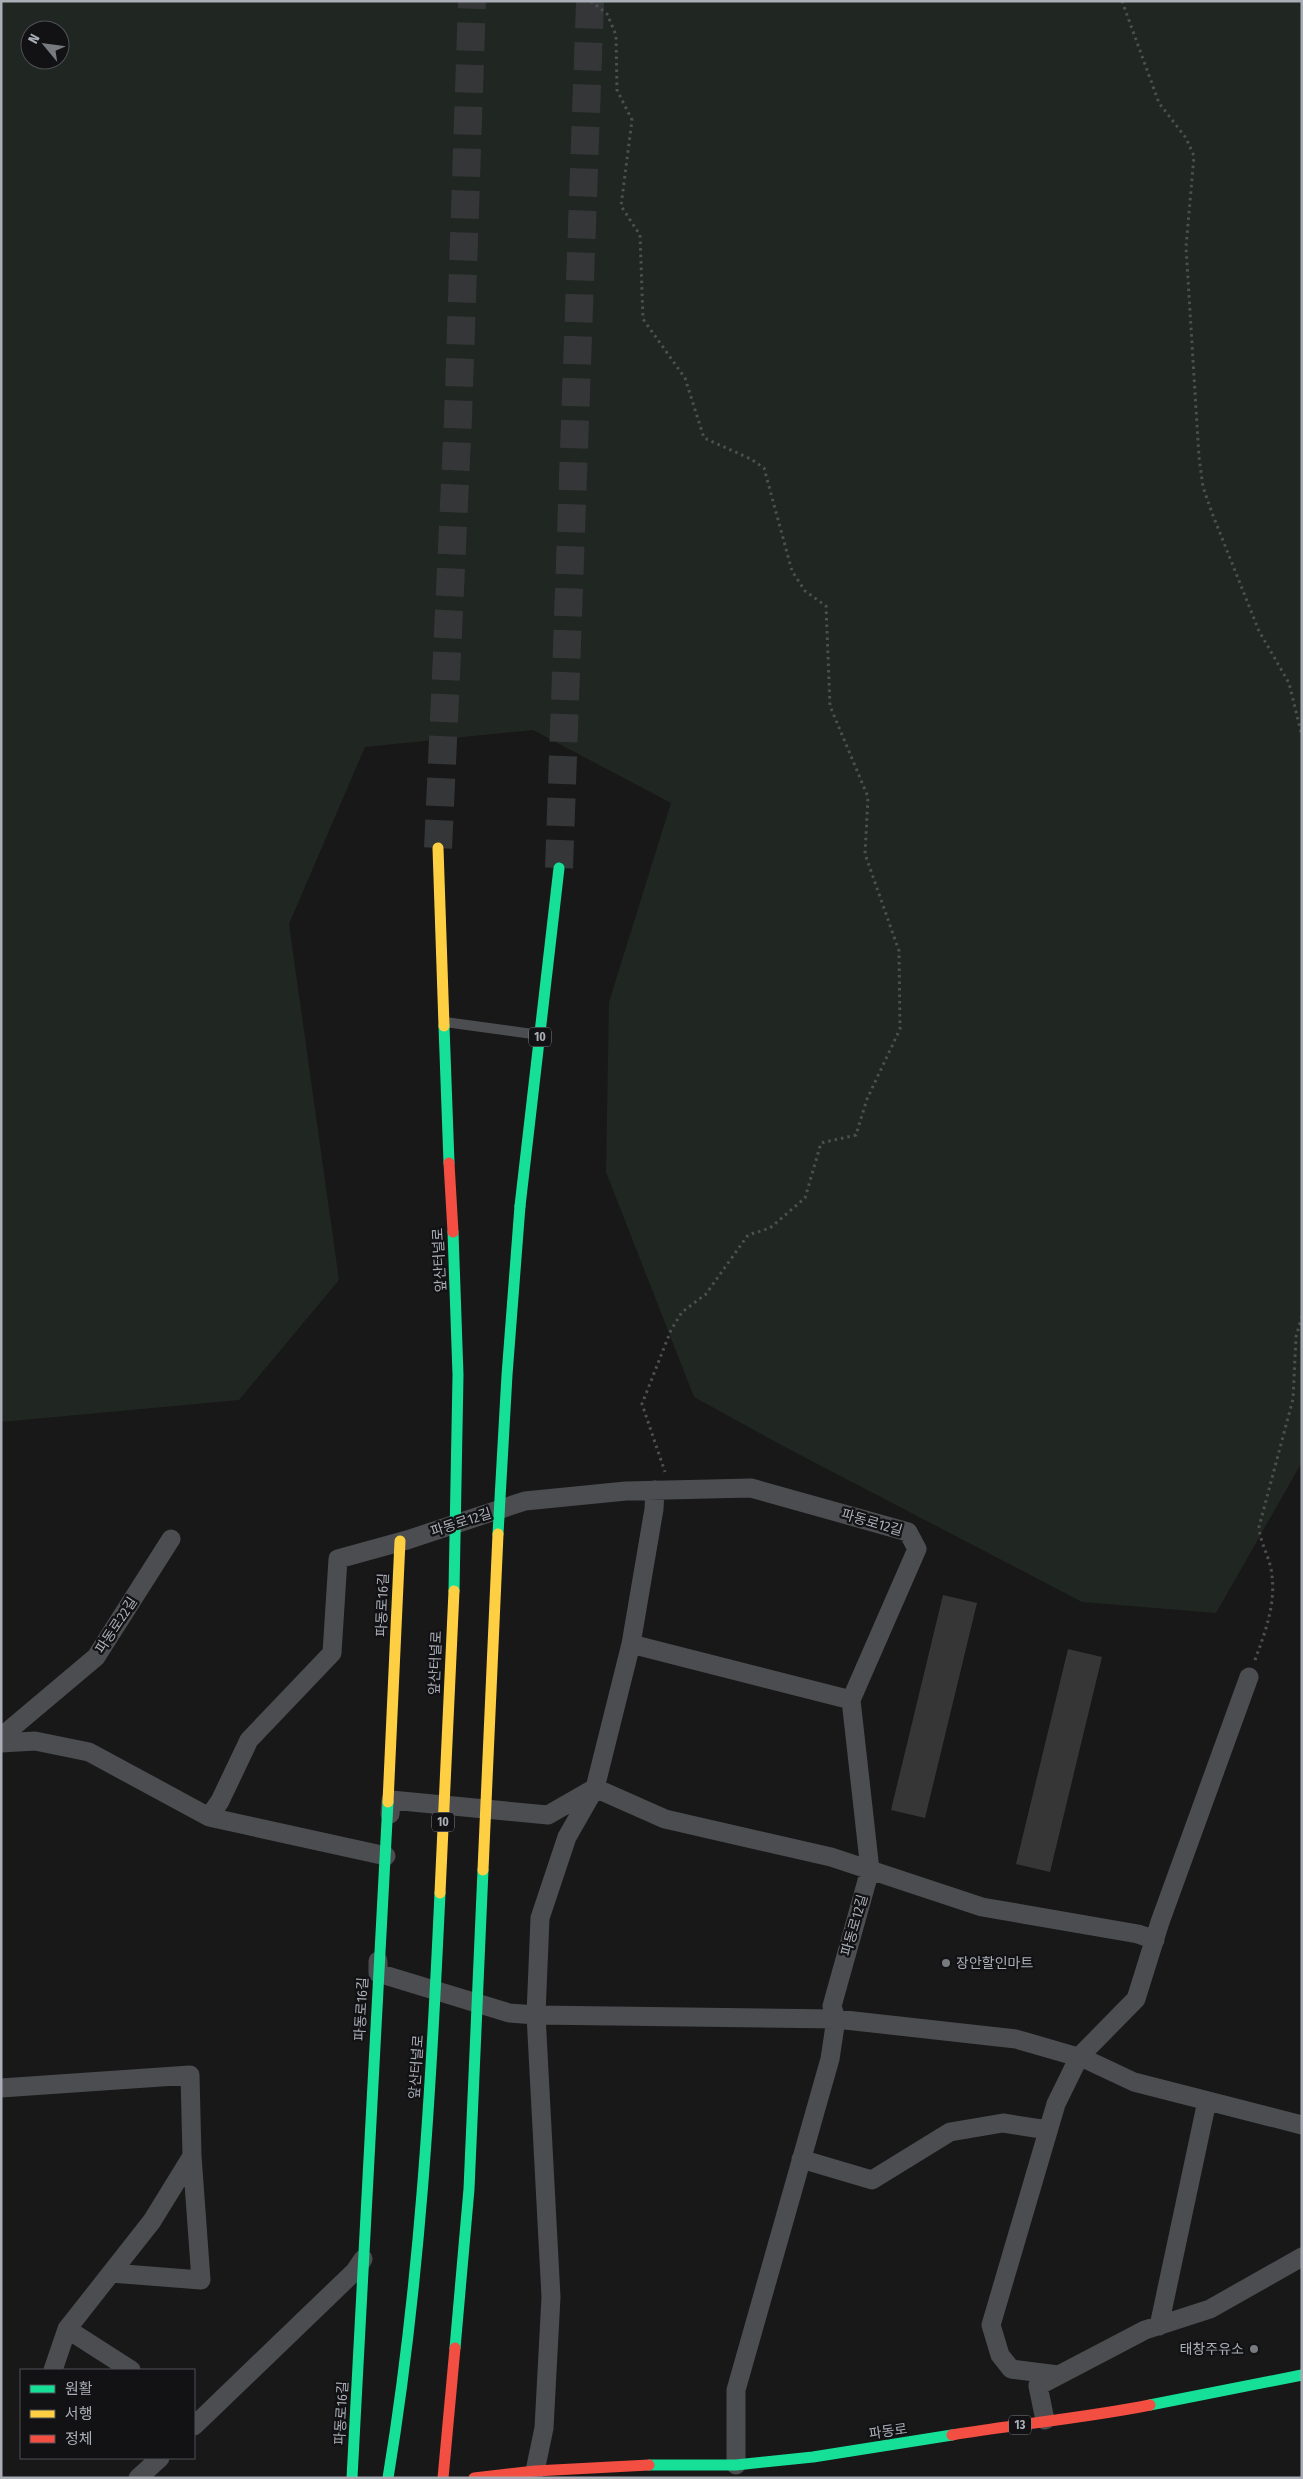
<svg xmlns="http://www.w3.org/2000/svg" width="1303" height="2479" font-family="'Fira Sans Condensed','Noto Sans KR',sans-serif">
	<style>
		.green { fill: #202621; fill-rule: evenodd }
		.building { fill: #363637 }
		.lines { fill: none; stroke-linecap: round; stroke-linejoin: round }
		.highway-tunnel { stroke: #353638; stroke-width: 28; stroke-dasharray: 28 14; stroke-linecap: butt }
		.path { stroke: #4e4f51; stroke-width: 3; stroke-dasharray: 2.5 4; stroke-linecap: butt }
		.lane { stroke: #4c4d50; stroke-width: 10 }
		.street { stroke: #4c4d50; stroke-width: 19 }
		.fast { stroke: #16e098; stroke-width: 11 }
		.slow { stroke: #ffcf43; stroke-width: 11 }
		.jam { stroke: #f24e42; stroke-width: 11 }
		.fast-bridge { stroke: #16e098; stroke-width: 11 }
		.slow-bridge { stroke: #ffcf43; stroke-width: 11 }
		.jam-bridge { stroke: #f24e42; stroke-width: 11 }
		.poi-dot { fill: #777a7f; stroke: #121214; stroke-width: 2 }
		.labels { text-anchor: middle; stroke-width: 4.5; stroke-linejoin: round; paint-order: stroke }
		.shield { fill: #121214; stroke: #7c7f86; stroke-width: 1 }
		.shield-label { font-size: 12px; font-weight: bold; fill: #aaaeb7 }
		.street-label { font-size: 14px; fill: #aaaeb7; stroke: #121214 }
		.poi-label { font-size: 14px; fill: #aaaeb7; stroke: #121214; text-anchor: start }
	</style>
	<rect width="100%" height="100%" fill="#181818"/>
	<path class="green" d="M1 1H1302V1462L1216 1613 1082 1602 783 1446 694 1397 606 1172 609 1002 671 803 533 730 365 747 289 924 339 1280 239 1400 1 1422ZM30 30H60V60H30Z"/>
	<path class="building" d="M943 1595 977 1603 925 1818 891 1810Z
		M1068 1649 1102 1657 1050 1872 1016 1864Z"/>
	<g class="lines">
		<path class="highway-tunnel" d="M438 848 458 418 472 1
			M559 868 590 1"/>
		<path class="path" d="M591 1 607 14 616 35 617 90 632 120 621 206 640 235 643 319 685 378 704 438 751 459 764 468 792 571 805 591 826 606 830 706 868 797 865 854 899 951 900 1029 867 1099 856 1135 821 1143 805 1198 770 1228 748 1235 706 1294 682 1312 671 1330 642 1404 665 1472
			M1122 1 1159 103 1186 138 1194 156 1186 247 1199 457 1203 487 1212 513 1259 631 1289 683 1302 736
			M1255 1660C1266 1630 1277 1601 1271 1569 1268 1554 1260 1542 1259 1527L1293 1399 1296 1337 1302 1316"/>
		<path class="lane" d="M445 1022 540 1035"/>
		<path class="street" d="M631 1644 851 1700
			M1 1737 96 1657 171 1539
			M1 1743 35 1741 89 1752 209 1817 386 1856
			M390 1814 391 1800 548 1815 595 1788 665 1819 831 1857 982 1907 1138 1934 1155 1940
			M209 1817 220 1801 249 1740 332 1653 338 1559 407 1540 525 1501 626 1491 751 1488 908 1532 917 1549 851 1700 870 1870 832 2006 836 2019 830 2059 736 2390V2465
			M378 1961V1973L509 2013 536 2015 836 2019 1016 2039 1085 2059 1134 2082 1302 2125
			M1 2088 190 2075 192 2156 152 2221 67 2329 53 2370
			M801 2159 872 2180 950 2132 1003 2123 1048 2130
			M111 2273 201 2280 192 2156
			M1159 2326 1207 2101
			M67 2329 131 2370
			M1058 2375 1011 2369 1000 2355 991 2325 1056 2104 1079 2057 1136 1999 1160 1922 1249 1677
			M1045 2420 1038 2386 1145 2330 1210 2309 1302 2257
			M194 2426 355 2271 363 2259
			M535 2471 544 2428 551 2297 536 2015 540 1918 567 1837 595 1788 631 1644 654 1509 655 1490
			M138 2478 160 2458"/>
		<path class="fast" d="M444 1026 449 1163
			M520 1206 559 868
			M1150 2405 1302 2375
			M649 2465H736L813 2457 952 2435
			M352 2478 388 1802"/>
		<path class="slow" d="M438 848 444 1026
			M388 1802 400 1541"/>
		<path class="jam" d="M952 2435C1018 2424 1085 2418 1150 2405
			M474 2478 535 2471 649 2465"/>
		<path class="fast-bridge" d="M453 1232 458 1375 454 1591
			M498 1534 507 1375 520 1206
			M455 2348 469 2189 483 1870
			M388 2478C420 2284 431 2089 440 1893"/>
		<path class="slow-bridge" d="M483 1870 498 1534
			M440 1893 454 1591"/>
		<path class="jam-bridge" d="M449 1163 453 1232
			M443 2478 455 2348"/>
	</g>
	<g class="poi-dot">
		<circle cx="946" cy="1963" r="5"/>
		<circle cx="1254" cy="2349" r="5"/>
	</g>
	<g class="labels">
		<g class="shield">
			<rect x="529" y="1027.5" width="22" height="19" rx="4"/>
			<rect x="432" y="1812.5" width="22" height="19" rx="4"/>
			<rect x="1009" y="2415.5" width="22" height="19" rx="4"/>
		</g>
		<g class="shield-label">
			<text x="540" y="1041">10</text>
			<text x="443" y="1826">10</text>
			<text x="1020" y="2429">13</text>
		</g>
		<g class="street-label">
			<text transform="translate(439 1260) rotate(-93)" y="5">앞산터널로</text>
			<text transform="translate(461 1522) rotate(-18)" y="5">파동로12길</text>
			<text transform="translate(872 1522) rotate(16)" y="5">파동로12길</text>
			<text transform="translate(382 1605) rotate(-88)" y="5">파동로16길</text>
			<text transform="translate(116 1625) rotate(-57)" y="5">파동로22길</text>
			<text transform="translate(435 1663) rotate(-88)" y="5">앞산터널로</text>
			<text transform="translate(854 1925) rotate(-74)" y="5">파동로12길</text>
			<text transform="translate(361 2009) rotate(-87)" y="5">파동로16길</text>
			<text transform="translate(416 2067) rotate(-86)" y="5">앞산터널로</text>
			<text transform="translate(341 2413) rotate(-87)" y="5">파동로16길</text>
			<text transform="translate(888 2431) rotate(-8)" y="5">파동로</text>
		</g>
		<g class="poi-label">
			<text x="956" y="1968">장안할인마트</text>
			<text x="1244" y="2354" text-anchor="end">태창주유소</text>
		</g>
	</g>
	<rect width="1303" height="2479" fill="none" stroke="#aaaeb7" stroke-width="5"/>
	<rect x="20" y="2369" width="175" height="90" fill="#121214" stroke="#4f5055"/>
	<rect x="30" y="2385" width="25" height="8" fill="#16e098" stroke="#4f5055"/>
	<text x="65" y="2394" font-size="15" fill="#aaaeb7">원활</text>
	<rect x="30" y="2410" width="25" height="8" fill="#ffcf43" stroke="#4f5055"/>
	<text x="65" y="2419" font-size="15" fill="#aaaeb7">서행</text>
	<rect x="30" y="2435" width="25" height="8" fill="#f24e42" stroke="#4f5055"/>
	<text x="65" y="2444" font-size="15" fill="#aaaeb7">정체</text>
	<g transform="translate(45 45) rotate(299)"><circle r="24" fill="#121214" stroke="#4f5055"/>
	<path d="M0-4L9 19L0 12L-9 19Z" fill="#777a7f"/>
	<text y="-8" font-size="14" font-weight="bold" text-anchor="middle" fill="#aaaeb7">N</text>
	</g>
</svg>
